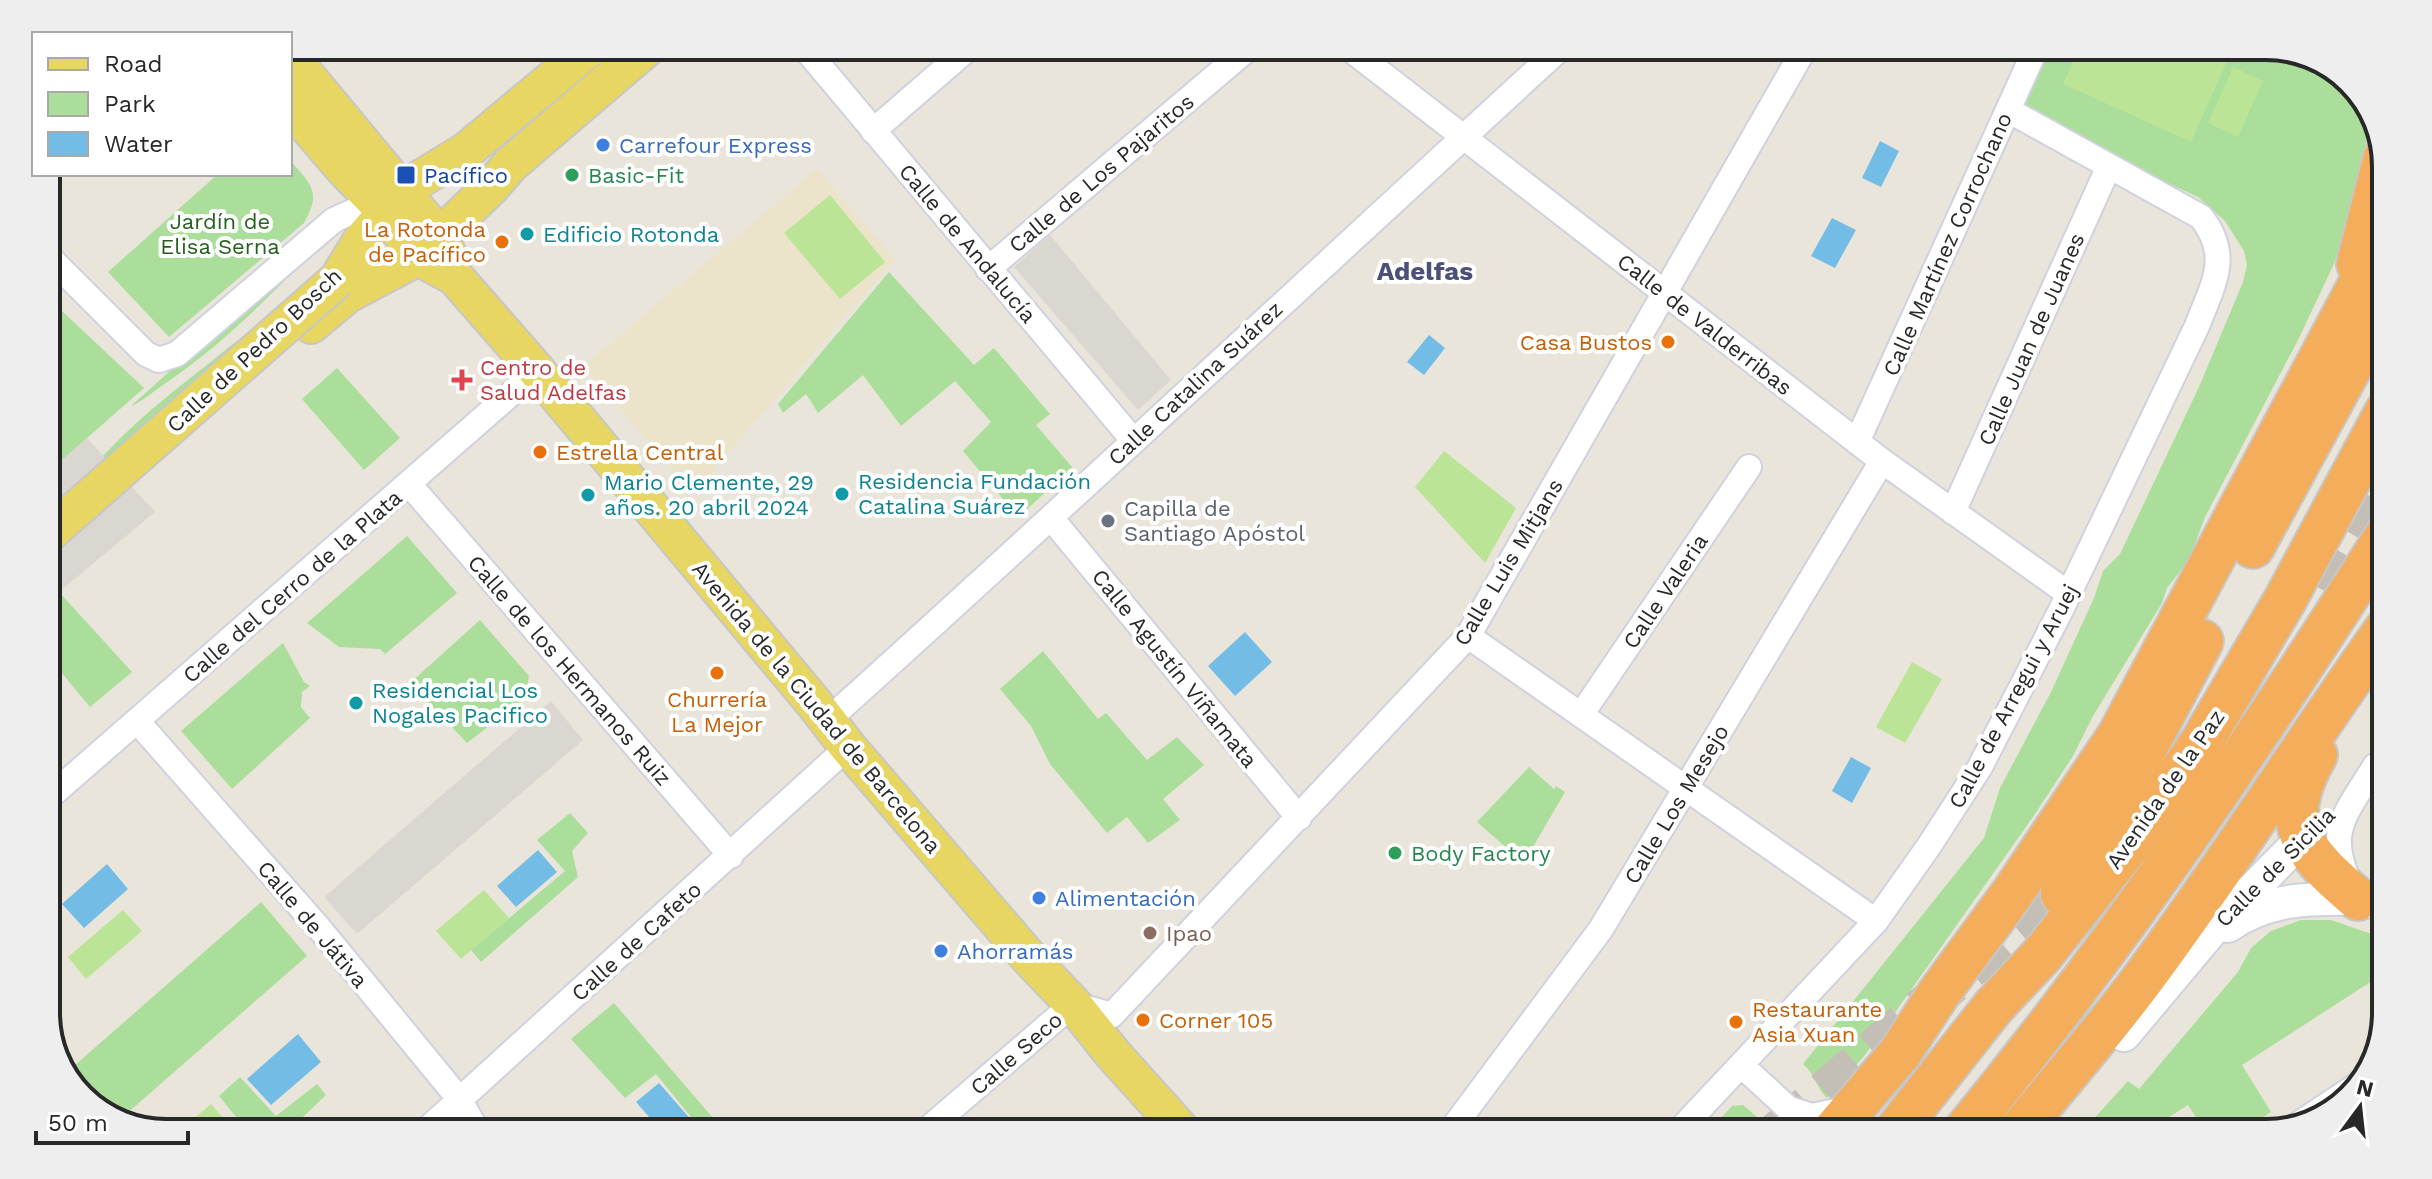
<svg xmlns="http://www.w3.org/2000/svg" width="2432" height="1179" font-family="'Work Sans',sans-serif">
	<style>
		.education { fill: #ebe4ca }
		.green { fill: #aade9a }
		.pitch { fill: #bbe496 }
		.plaza { fill: #dad7d1 }
		.water { fill: #73bce6 }
		.lines { fill: none; stroke-linecap: round; stroke-linejoin: round }
		.highway-tunnel { stroke: #c3bfb6; stroke-width: 42; stroke-dasharray: 42 21; stroke-linecap: butt }
		.street-casing { stroke: #d0d1e0; stroke-width: 28 }
		.secondary-casing { stroke: #d0d1e0; stroke-width: 36 }
		.primary-casing { stroke: #c7c7c7; stroke-width: 40 }
		.highway-casing { stroke: #c7c7c7; stroke-width: 46 }
		.street { stroke: #fff; stroke-width: 24 }
		.secondary { stroke: #fff; stroke-width: 32 }
		.primary { stroke: #e7d662; stroke-width: 36 }
		.highway { stroke: #f4ad5b; stroke-width: 42 }
		.primary-bridge-casing { stroke: #c7c7c7; stroke-width: 40; stroke-linecap: butt }
		.primary-bridge { stroke: #e7d662; stroke-width: 36 }
		.shop-dot { fill: #3f7fe0; stroke: #fff; stroke-width: 3 }
		.transit-dot { fill: #1a4fb4; stroke: #fff; stroke-width: 3 }
		.leisure-dot { fill: #2e9e5b; stroke: #fff; stroke-width: 3 }
		.culture-dot { fill: #0f9aa8; stroke: #fff; stroke-width: 3 }
		.food-dot { fill: #e8710a; stroke: #fff; stroke-width: 3 }
		.health-dot { fill: #e0444e; stroke: #fff; stroke-width: 3 }
		.worship-dot { fill: #6b7280; stroke: #fff; stroke-width: 3 }
		.education-dot { fill: #8d6e63; stroke: #fff; stroke-width: 3 }
		.labels { text-anchor: middle; stroke-width: 8; stroke-linejoin: round; paint-order: stroke }
		.shop-label { font-size: 22px; fill: #366cbe; stroke: #fff; text-anchor: start }
		.street-label { font-size: 22px; fill: #282828; stroke: #fff }
		.transit-label { font-size: 22px; fill: #164399; stroke: #fff; text-anchor: start }
		.leisure-label { font-size: 22px; fill: #27864d; stroke: #fff; text-anchor: start }
		.park-label { font-size: 22px; fill: #24601d; stroke: #fff }
		.food-label { font-size: 22px; fill: #c56008; stroke: #fff; text-anchor: start }
		.culture-label { font-size: 22px; fill: #0d838f; stroke: #fff; text-anchor: start }
		.health-label { font-size: 22px; fill: #be3a42; stroke: #fff; text-anchor: start }
		.worship-label { font-size: 22px; fill: #5b616d; stroke: #fff; text-anchor: start }
		.education-label { font-size: 22px; fill: #785e54; stroke: #fff; text-anchor: start }
		.quarter-label { font-size: 26px; font-weight: bold; fill: #4c4f76; stroke: #fff }
		.rim { fill: none; stroke: #282828; stroke-width: 4 }
	</style>
	<rect width="100%" height="100%" fill="#eae5da"/>
	<path class="education" d="M817 169 895 259 693 494 584 366Z"/>
	<path class="green" d="M2037 46H2266L2319 58 2366 100 2370 111 2359 194 2333 266 2298 340 2205 517 2189 560 2167 588 2162 603 2093 716 2073 756 2035 814 1865 1055 1827 1098C1816 1087 1815 1074 1803 1064L1984 838 2000 788 2051 692 2094 598 2103 571 2120 554 2199 387 2243 282 2247 265 2244 251 2225 221 2198 197 2008 110Z
		M290 160C311 185 322 191 304 223L169 337 108 272 218 174H290Z
		M301 253 304 260C262 305 217 348 166 383 155 390 142 402 131 406Z
		M889 272 974 365 994 348 1050 414 1036 425 1073 468 1018 517 963 451 991 422 955 381 901 426 863 375 818 413 806 394 783 413 778 404Z
		M46 296 144 388 46 474Z
		M293 304 84 478C120 433 167 396 212 361 237 341 264 318 293 304Z
		M337 368 400 438 364 470 302 399Z
		M407 536 457 593 385 654 380 649 339 647 307 623Z
		M59 592 132 672 90 707 46 654V607Z
		M480 620 529 676 525 698 467 743 410 683Z
		M283 643 304 682 310 686 302 692 301 707 310 718 232 789 181 731Z
		M1043 651 1098 719 1106 713 1147 760 1177 737 1204 765 1163 799 1180 820 1148 843 1127 817 1107 833 1050 764 1031 726 1000 689Z
		M1529 767 1554 789 1556 786 1565 792 1526 859 1517 857 1477 822Z
		M570 813 588 833 572 851 578 877 481 962 471 950 565 871 537 840Z
		M261 902 307 956 117 1122 74 1066Z
		M2301 920H2331L2386 939V972L2242 1065 2271 1112 2241 1133H2206L2188 1105 2144 1133H2081L2128 1081 2139 1089 2238 972 2251 948 2271 931Z
		M614 1003 726 1133H695L700 1128 656 1074 625 1098 571 1039Z
		M240 1077 276 1116 317 1084 326 1095 286 1133H249L219 1096Z
		M1743 1105 1776 1133H1707L1732 1106Z"/>
	<path class="pitch" d="M2080 46H2234L2191 142 2063 84Z
		M2233 67 2263 81 2238 137 2208 123Z
		M830 195 885 262 840 299 784 233Z
		M1444 451 1516 508 1485 563 1415 487Z
		M1912 662 1942 679 1905 743 1876 727Z
		M484 890 509 918 461 959 436 931Z
		M123 910 142 931 86 979 68 957Z
		M211 1104 231 1127 224 1133H177Z"/>
	<path class="plaza" d="M1050 235 1171 380 1138 410 1014 267Z
		M87 438 155 512 59 592 46 607V474Z
		M551 701 583 740 357 934 324 897Z"/>
	<path class="water" d="M1880 141 1899 151 1881 187 1862 178Z
		M1832 218 1856 230 1835 268 1811 256Z
		M1429 335 1445 348 1424 375 1407 362Z
		M1245 632 1272 662 1235 696 1208 666Z
		M1851 757 1871 768 1852 803 1832 791Z
		M538 850 557 872 516 907 497 886Z
		M107 864 128 889 84 928 62 904Z
		M298 1034 321 1062 271 1105 247 1079Z
		M659 1083 693 1122 680 1133H663L636 1102Z"/>
	<g class="lines">
		<path class="highway-tunnel" d="M2314 585 2386 462
			M1777 1133 2087 867"/>
		<defs>
			<path id="street" d="M803 46 1133 440
				M1346 46 1882 461 2069 594
				M873 131 971 46
				M46 254 146 354 159 360 177 354 334 220 356 210 386 212
				M988 269 1251 46
				M1857 442 2037 46
				M409 484 731 856
				M1953 512 2109 166
				M1051 518 1299 818
				M1468 636 1876 921
				M1581 715 1749 467
				M828 720C1075 498 1318 270 1563 46
				M137 721 319 928 460 1100 472 1122 482 1133
				M2375 766C2340 822 2323 835 2358 899L2386 912
				M46 800 537 371
				M1741 1065 1789 1109 1812 1116 1851 1108
				M1789 1109 1795 1133
				M2300 1123 2356 1086
				M423 1133 848 747
				M923 1133 1073 1004 1112 1015 1468 636 1806 46
				M1449 1133 1601 929 1882 461
				M1677 1133 1876 921 1929 846 1980 767 2061 610 2197 326C2213 284 2232 256 2201 217L2008 110"/>
			<path id="secondary" d="M2228 926C2269 898 2310 898 2358 899
				M2124 1035 2213 929 2302 839"/>
			<path id="primary" d="M290 56 440 237 449 257
				M290 106 344 169 386 212 418 257 455 277 537 371 813 702 848 747 1031 960 1073 1004 1113 1054 1184 1133
				M338 279 361 241 386 212 420 179 466 151 592 46
				M311 325 348 294 418 257 492 186 511 164 649 46"/>
			<path id="highway" d="M2358 264 2385 157
				M2253 547 2386 302
				M2316 755C2276 825 2304 853 2358 899
				M2062 894 2117 803 2202 641
				M1832 1133 1900 1053 1939 993 2014 891 2119 735 2386 235
				M1894 1133 1994 1006 2042 955 2133 840 2201 743 2285 600 2386 412
				M1963 1133C2118 944 2255 743 2386 536
				M2018 1133C2060 1081 2105 1030 2145 976 2229 863 2304 744 2386 629"/>
		</defs>
		<use href="#street" class="street-casing"/>
		<use href="#secondary" class="secondary-casing"/>
		<use href="#primary" class="primary-casing"/>
		<use href="#highway" class="highway-casing"/>
		<use href="#street" class="street"/>
		<use href="#secondary" class="secondary"/>
		<use href="#primary" class="primary"/>
		<use href="#highway" class="highway"/>
		<defs>
			<path id="primary-bridge" d="M46 536 338 279"/>
		</defs>
		<use href="#primary-bridge" class="primary-bridge-casing"/>
		<use href="#primary-bridge" class="primary-bridge"/>
	</g>
	<g class="shop-dot">
		<circle cx="603" cy="145" r="8"/>
		<circle cx="1039" cy="898" r="8"/>
		<circle cx="941" cy="951" r="8"/>
	</g>
	<rect class="transit-dot" x="396" y="165" width="20" height="20" rx="4"/>
	<g class="leisure-dot">
		<circle cx="572" cy="175" r="8"/>
		<circle cx="1395" cy="853" r="8"/>
	</g>
	<g class="culture-dot">
		<circle cx="527" cy="234" r="8"/>
		<circle cx="842" cy="494" r="8"/>
		<circle cx="588" cy="495" r="8"/>
		<circle cx="356" cy="703" r="8"/>
	</g>
	<g class="food-dot">
		<circle cx="502" cy="242" r="8"/>
		<circle cx="1668" cy="342" r="8"/>
		<circle cx="540" cy="452" r="8"/>
		<circle cx="717" cy="673" r="8"/>
		<circle cx="1143" cy="1020" r="8"/>
		<circle cx="1736" cy="1022" r="8"/>
	</g>
	<path class="health-dot" d="M458 368h8v8h8v8h-8v8h-8v-8h-8v-8h8z"/>
	<circle class="worship-dot" cx="1108" cy="521" r="8"/>
	<circle class="education-dot" cx="1150" cy="933" r="8"/>
	<g class="labels">
		<g class="shop-label">
			<text x="619" y="153">Carrefour Express</text>
			<text x="1055" y="906">Alimentación</text>
			<text x="957" y="959">Ahorramás</text>
		</g>
		<g class="street-label">
			<text transform="translate(1101 173) rotate(-40)" y="8">Calle de Los Pajaritos</text>
			<text transform="translate(968 243) rotate(50)" y="8">Calle de Andalucía</text>
			<text transform="translate(1947 244) rotate(-66)" y="8">Calle Martínez Corrochano</text>
			<text transform="translate(1705 324) rotate(38)" y="8">Calle de Valderribas</text>
			<text transform="translate(2031 339) rotate(-66)" y="8">Calle Juan de Juanes</text>
			<text transform="translate(254 350) rotate(-43)" y="8">Calle de Pedro Bosch</text>
			<text transform="translate(1195 383) rotate(-43)" y="8">Calle Catalina Suárez</text>
			<text transform="translate(1508 562) rotate(-59)" y="8">Calle Luis Mitjans</text>
			<text transform="translate(292 586) rotate(-41)" y="8">Calle del Cerro de la Plata</text>
			<text transform="translate(1665 591) rotate(-56)" y="8">Calle Valeria</text>
			<text transform="translate(1175 668) rotate(51)" y="8">Calle Agustín Viñamata</text>
			<text transform="translate(570 670) rotate(49)" y="8">Calle de los Hermanos Ruiz</text>
			<text transform="translate(2013 696) rotate(-62)" y="8">Calle de Arregui y Aruej</text>
			<text transform="translate(817 707) rotate(50)" y="8">Avenida de la Ciudad de Barcelona</text>
			<text transform="translate(2165 789) rotate(-55)" y="8">Avenida de la Paz</text>
			<text transform="translate(1676 804) rotate(-59)" y="8">Calle Los Mesejo</text>
			<text transform="translate(2275 867) rotate(-45)" y="8">Calle de Sicilia</text>
			<text transform="translate(313 924) rotate(50)" y="8">Calle de Játiva</text>
			<text transform="translate(636 941) rotate(-42)" y="8">Calle de Cafeto</text>
			<text transform="translate(1016 1053) rotate(-41)" y="8">Calle Seco</text>
		</g>
		<g class="transit-label">
			<text x="424" y="183">Pacífico</text>
		</g>
		<g class="leisure-label">
			<text x="588" y="183">Basic-Fit</text>
			<text x="1411" y="861">Body Factory</text>
		</g>
		<g class="park-label">
			<text x="220" y="229">Jardín de<tspan x="220" dy="25">Elisa Serna</tspan></text>
		</g>
		<g class="food-label">
			<text x="486" y="237" text-anchor="end">La Rotonda<tspan x="486" dy="25">de Pacífico</tspan></text>
			<text x="1652" y="350" text-anchor="end">Casa Bustos</text>
			<text x="556" y="460">Estrella Central</text>
			<text x="717" y="707" text-anchor="middle">Churrería<tspan x="717" dy="25">La Mejor</tspan></text>
			<text x="1752" y="1017">Restaurante<tspan x="1752" dy="25">Asia Xuan</tspan></text>
			<text x="1159" y="1028">Corner 105</text>
		</g>
		<g class="culture-label">
			<text x="543" y="242">Edificio Rotonda</text>
			<text x="858" y="489">Residencia Fundación<tspan x="858" dy="25">Catalina Suárez</tspan></text>
			<text x="604" y="490">Mario Clemente, 29<tspan x="604" dy="25">años. 20 abril 2024</tspan></text>
			<text x="372" y="698">Residencial Los<tspan x="372" dy="25">Nogales Pacifico</tspan></text>
		</g>
		<g class="health-label">
			<text x="480" y="375">Centro de<tspan x="480" dy="25">Salud Adelfas</tspan></text>
		</g>
		<g class="worship-label">
			<text x="1124" y="516">Capilla de<tspan x="1124" dy="25">Santiago Apóstol</tspan></text>
		</g>
		<g class="education-label">
			<text x="1166" y="941">Ipao</text>
		</g>
		<g class="quarter-label">
			<text x="1425" y="280">Adelfas</text>
		</g>
	</g>
	<path d="M0 0H2432V1179H0ZM166 60H2266A106 106 0 0 1 2372 166V1013A106 106 0 0 1 2266 1119H166A106 106 0 0 1 60 1013V166A106 106 0 0 1 166 60Z" fill="#eee" fill-rule="evenodd"/>
	<path class="rim" d="M166 60H2266A106 106 0 0 1 2372 166V1013A106 106 0 0 1 2266 1119H166A106 106 0 0 1 60 1013V166A106 106 0 0 1 166 60Z"/>
	<rect x="32" y="32" width="260" height="144" fill="#ffffff" stroke="#a9a9a9" stroke-width="2"/>
	<rect x="48" y="58" width="40" height="12" fill="#e7d662" stroke="#a9a9a9" stroke-width="2"/>
	<text x="104" y="72" font-size="24" fill="#282828">Road</text>
	<rect x="48" y="92" width="40" height="24" fill="#aade9a" stroke="#a9a9a9" stroke-width="2"/>
	<text x="104" y="112" font-size="24" fill="#282828">Park</text>
	<rect x="48" y="132" width="40" height="24" fill="#73bce6" stroke="#a9a9a9" stroke-width="2"/>
	<text x="104" y="152" font-size="24" fill="#282828">Water</text>
	<g transform="translate(2360 1107) rotate(15)" stroke="#ffffff" stroke-width="6" paint-order="stroke">
	<path d="M0-6L14 30L0 20L-14 30Z" fill="#282828"/>
	<text y="-12" font-size="22" font-weight="bold" text-anchor="middle" fill="#282828">N</text>
	</g>
	<path d="M36 1131v12h152v-12" fill="none" stroke="#282828" stroke-width="4"/>
	<text x="48" y="1131" font-size="24" fill="#282828" stroke="#ffffff" stroke-width="6" paint-order="stroke">50 m</text>
</svg>
